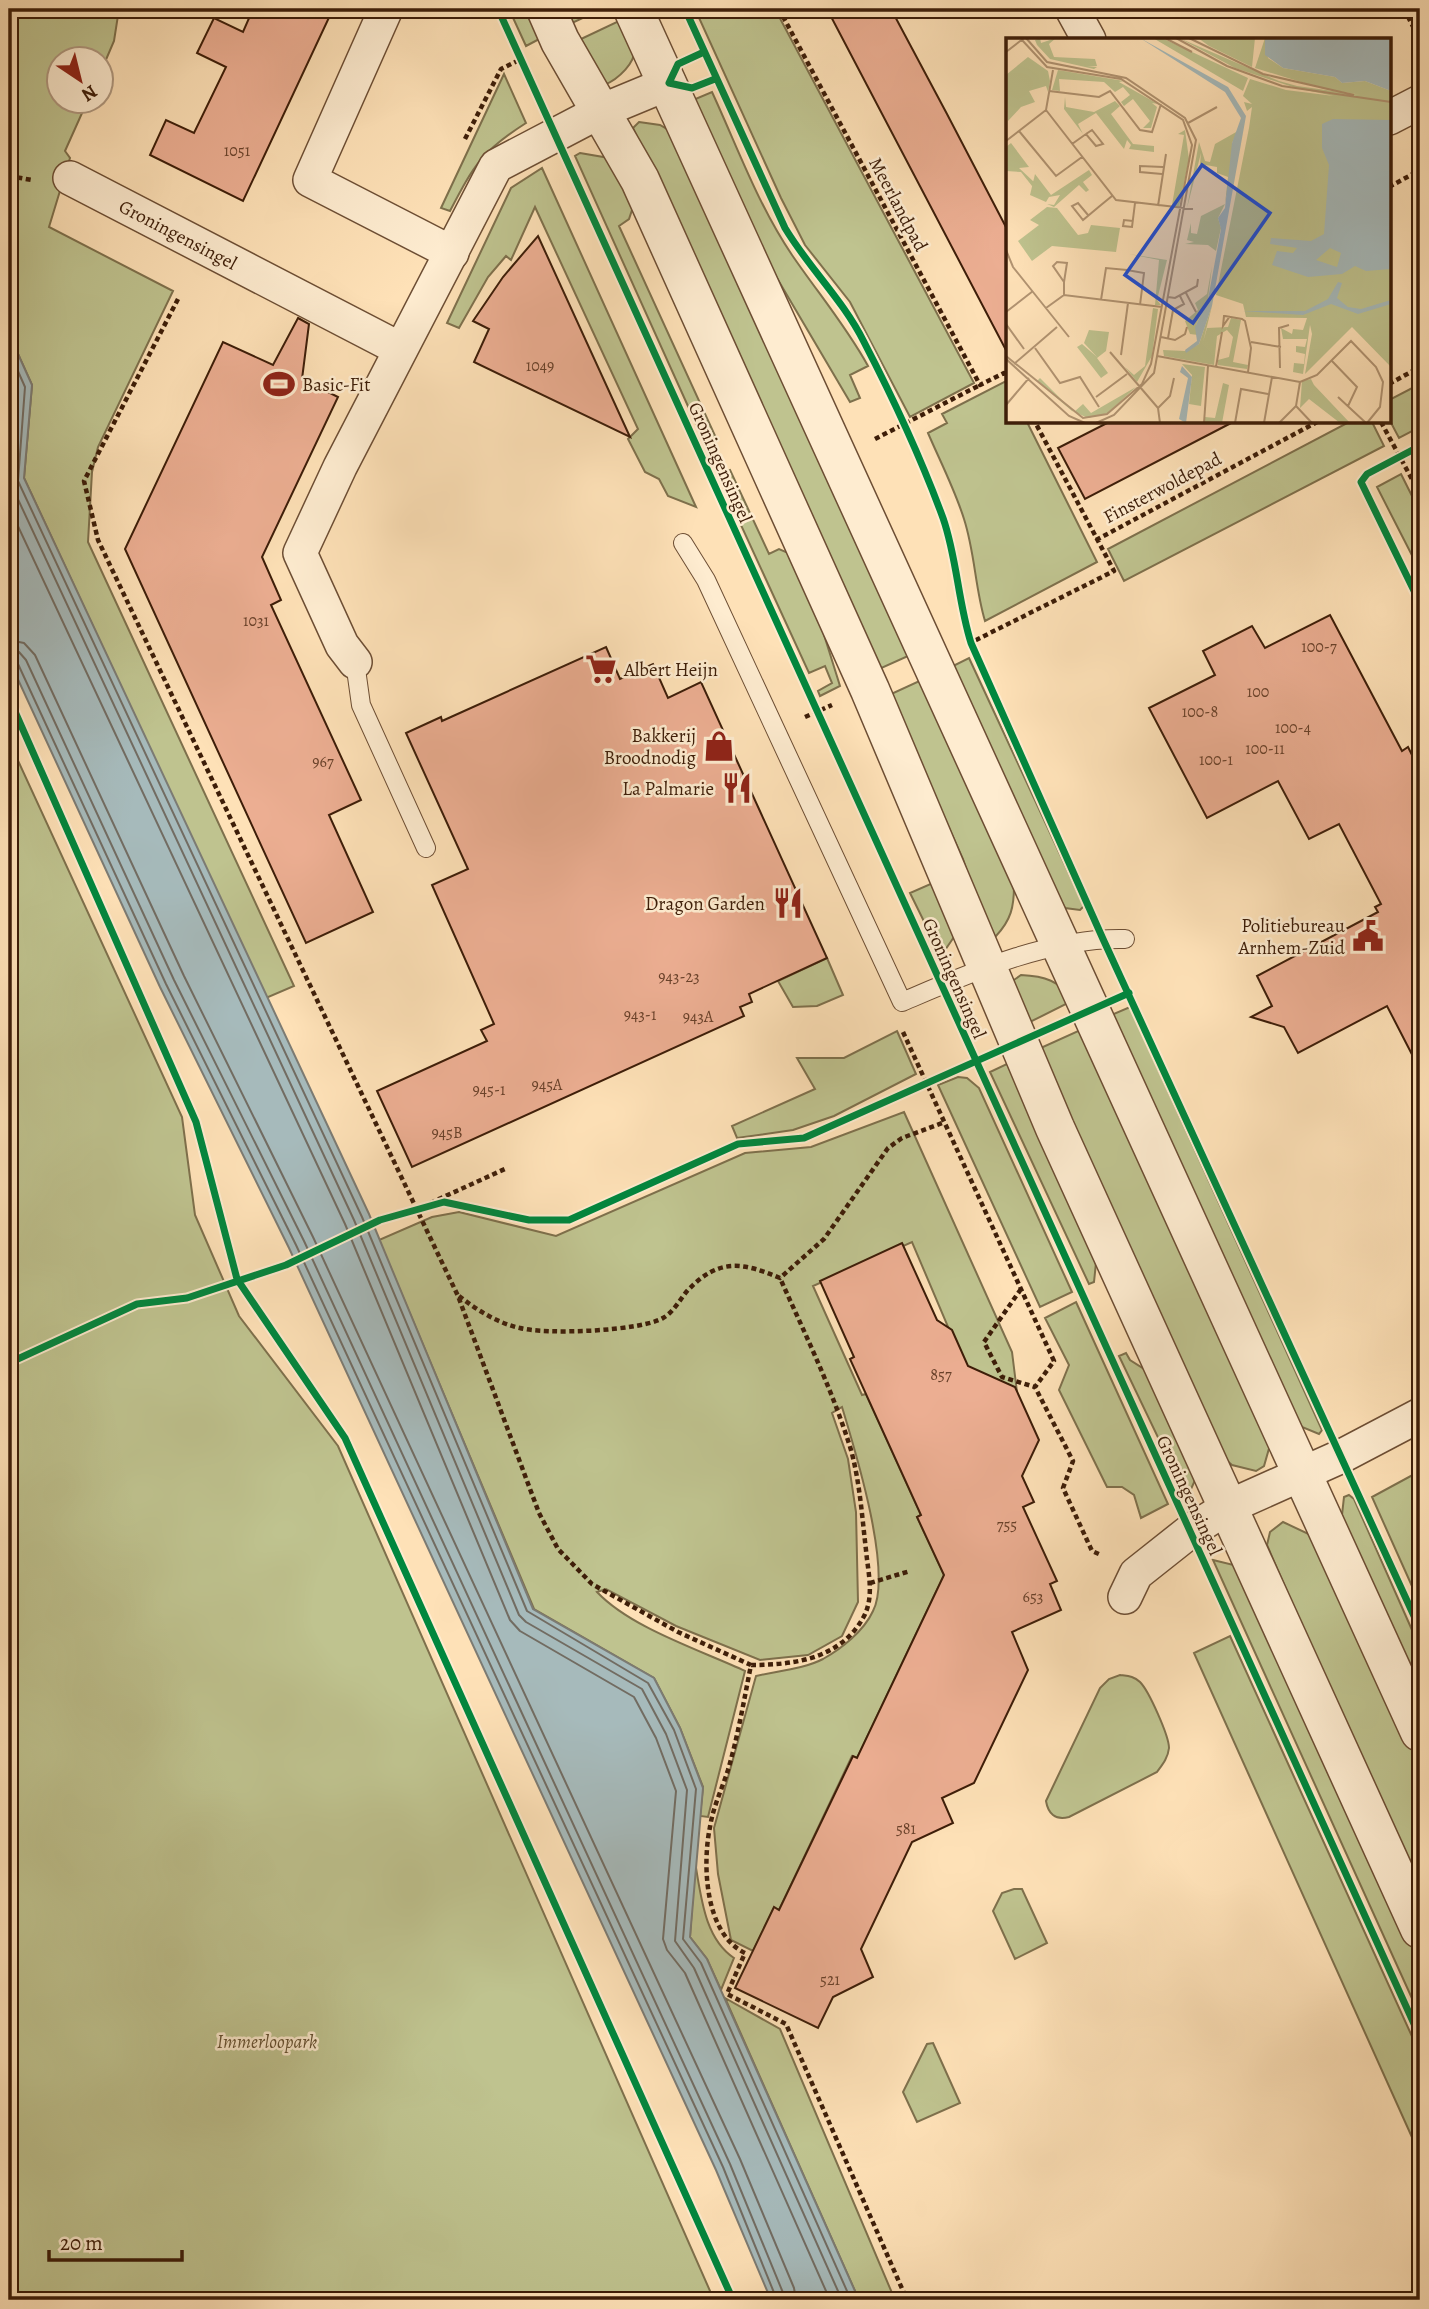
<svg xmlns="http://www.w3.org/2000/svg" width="1429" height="2309" font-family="Alegreya,serif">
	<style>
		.green { fill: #bfc38f; stroke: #7e704c; stroke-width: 2 }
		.water { fill: #a6babb; stroke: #7c7b73; stroke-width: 2 }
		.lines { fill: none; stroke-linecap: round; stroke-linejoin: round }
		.shore { stroke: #726c62; stroke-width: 2 }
		.building { fill: #ecae92; stroke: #3d1d08; stroke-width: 2 }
		.service-casing { stroke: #6d4e34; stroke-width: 20 }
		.minor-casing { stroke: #6d4e34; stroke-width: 36 }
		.tertiary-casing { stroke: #6d4e34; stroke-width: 41 }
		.path { stroke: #3d1d08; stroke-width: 4.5; stroke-dasharray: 5 3.5; stroke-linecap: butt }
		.service { stroke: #feecd0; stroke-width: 18 }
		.minor { stroke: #feecd0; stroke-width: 33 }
		.tertiary { stroke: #feecd0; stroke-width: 38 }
		.cycleway-casing { stroke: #feecd0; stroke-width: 11 }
		.cycleway { stroke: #00873e; stroke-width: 7 }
		.labels { text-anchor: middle; stroke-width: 5; stroke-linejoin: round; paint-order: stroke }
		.number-label { font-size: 16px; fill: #69412a }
		.street-label { font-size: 19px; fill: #3d1d08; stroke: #feecd0 }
		.poi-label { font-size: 19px; fill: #3d1d08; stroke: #feecd0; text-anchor: end }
		.park-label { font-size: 19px; font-style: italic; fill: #644f30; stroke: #feecd0 }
		.inset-road { fill: none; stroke: #b19371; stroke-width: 2 }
		.view { fill: #1d4ed8; fill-opacity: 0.15; stroke: #1d4ed8; stroke-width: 3.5 }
		.inset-edge { fill: none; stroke: #3d1d08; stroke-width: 3.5 }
	</style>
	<rect width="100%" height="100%" fill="#fee1b7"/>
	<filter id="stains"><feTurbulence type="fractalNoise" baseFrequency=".00286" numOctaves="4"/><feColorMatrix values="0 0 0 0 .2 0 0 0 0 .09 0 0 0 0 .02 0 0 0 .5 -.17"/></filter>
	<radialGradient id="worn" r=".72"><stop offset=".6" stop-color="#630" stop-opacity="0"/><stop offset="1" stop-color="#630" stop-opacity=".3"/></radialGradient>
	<path class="green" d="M9 9H119L114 41 102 69V60H60V102H87L65 151 70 158 49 227 173 291 98 447 92 472 88 542 294 986 266 998 24 478 32 385 9 334Z
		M509 9H533L545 36 526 46Z
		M564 9H602L570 24Z
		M695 9H775L974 383 910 417 850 302 805 245 781 198Z
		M621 20C625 28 631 37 634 46 638 62 617 80 604 85L581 39Z
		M504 74 526 123C482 151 474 165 450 211L441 208Z
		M712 92C737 146 758 205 792 255 818 293 846 326 868 366L850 375 860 398 850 402 761 251 693 100Z
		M639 122 660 125 677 135 917 652 877 670 633 128Z
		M580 153 609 158 636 198 629 219 619 226 717 440 706 446 575 156Z
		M542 168 696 507 668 496 659 479 645 472 628 439 638 429 535 207 511 260 506 256 488 277 459 328 447 323 511 188Z
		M1006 381 1007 422H1027L1097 562 985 621C975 588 975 553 964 519 955 490 940 461 928 433L947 423 942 414Z
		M1420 384V427L1399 438 1389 419V400Z
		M1349 422H1372L1384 446 1124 581 1108 549Z
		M730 470 769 554 779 549 800 558 840 686 820 696 818 691 832 683 825 666 809 673 718 475Z
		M1401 474 1420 512V571L1377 487Z
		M969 658 1084 906 1080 910 1065 908 1061 901 949 668Z
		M928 677 1014 886C1014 907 1011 920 996 936H992L980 911 963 859 889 695Z
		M9 741 182 1117 195 1215 239 1316 338 1446 714 2300H9Z
		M935 882 956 934 941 956 910 893Z
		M827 958 843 995 817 1006 793 1007 778 981Z
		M1021 975C1045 976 1059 981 1074 1000L1028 1023 1011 982Z
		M1130 1007 1322 1430 1319 1434 1302 1427 1298 1420 1109 1016Z
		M1087 1027 1270 1445 1264 1466 1256 1471 1232 1465 1218 1453 1034 1051Z
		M897 1031 916 1074 834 1116 793 1130 737 1138 732 1126 815 1089 797 1058H844Z
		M1011 1062 1097 1253 1094 1282 1089 1284 990 1072Z
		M958 1077 967 1078 979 1088 1072 1292 1040 1307 938 1085Z
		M904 1112 1012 1352 1017 1392 996 1440 912 1242 813 1286 862 1395 866 1394 921 1515 917 1517 944 1575 857 1758 852 1756 779 1910 774 1908 753 1951 731 1940 718 1874 714 1828 756 1676C777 1671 804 1669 823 1659 841 1649 864 1631 873 1611 893 1572 855 1450 842 1407L832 1413 848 1459 856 1512 858 1602 842 1636 808 1655 760 1660 676 1626 606 1589 597 1592C631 1628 700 1650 745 1671L708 1817 700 1816 703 1787 680 1728 654 1678 534 1609 379 1240 432 1217 459 1212 556 1236 745 1153 811 1147Z
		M1076 1302 1168 1504 1141 1518 1134 1495 1122 1487H1107L1059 1390 1069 1365 1045 1318Z
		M1126 1353 1130 1360 1155 1376 1196 1478 1187 1498 1119 1356Z
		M1420 1471V1604L1372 1497Z
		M1349 1495 1354 1499 1420 1648V1697L1346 1533 1342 1515 1344 1497Z
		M1283 1522 1315 1537 1356 1615 1420 1757V1900L1267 1545 1270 1532Z
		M1213 1560 1242 1567 1420 1960V2016Z
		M1230 1636 1420 2054V2155L1194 1653Z
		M1120 1675C1128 1676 1134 1676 1140 1682 1149 1691 1169 1736 1169 1748 1168 1758 1162 1765 1157 1772L1069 1817C1055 1821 1048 1813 1046 1801L1100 1688 1109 1679Z
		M695 1862C701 1895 704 1938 734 1958L721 1990 707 1959 690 1937Z
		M1014 1889H1022L1047 1943 1015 1959 993 1911 1002 1893Z
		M725 1998 780 2029 895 2300H859Z
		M933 2043 960 2103 917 2122 903 2092 927 2044Z"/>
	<path class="water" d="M9 334 32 385 24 478 369 1214 533 1609 654 1678 680 1728 703 1788 690 1937 707 1959 859 2300H771L716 2170 289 1248 160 987 9 660Z"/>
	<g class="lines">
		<path class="shore" d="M9 351 25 387 18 481 362 1217 527 1611 648 1683 674 1730 696 1789 683 1939 701 1963 851 2300
			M9 372 16 389 9 473
			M9 480 354 1220 519 1615 526 1622 642 1689 666 1734 687 1790 675 1941 694 1968 842 2300
			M9 507 345 1224 510 1620 520 1631 634 1697 656 1738 676 1791 663 1939 667 1950 685 1973 830 2300
			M9 640 24 643 35 655 184 976 313 1237 740 2159 794 2288 796 2300
			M9 650 19 652 26 660 174 980 304 1241 730 2164 786 2300
			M9 659 18 664 166 984 296 1245 723 2167 777 2300"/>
	</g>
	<path class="building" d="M253 9H333L243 201 150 155 166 120 194 133 226 67 197 53 214 18 243 32Z
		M827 9H891L947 114 1007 229V352Z
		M538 236 630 437 474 362 489 329 473 321 503 277Z
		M298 318 309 324 302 379 338 397 262 557 281 600 271 605 361 800 329 815 373 912 306 943 125 549 223 342 273 365Z
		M1109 422H1233L1085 499 1058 448Z
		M1330 615 1402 751 1408 747 1420 771V1070L1387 1006 1298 1053 1284 1027 1251 1017 1272 1006 1257 976 1378 912 1375 907 1381 904 1339 824 1309 839 1278 781 1207 818 1149 708 1215 675 1203 651 1252 626 1265 648Z
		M606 647 620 679 653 664 668 698 701 682 827 958 749 994 752 1002 740 1007 744 1016 412 1167 377 1091 487 1041 481 1030 494 1024 432 885 468 869 406 733 441 717 442 721Z
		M902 1243 937 1320 952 1330 968 1366 1015 1387 1039 1440 1022 1476 1034 1502 1023 1507 1057 1581 1050 1584 1061 1610 1012 1632 1028 1670 974 1783 942 1798 953 1823 912 1842 861 1949 873 1977 833 1997 818 2028 735 1988 774 1907 779 1910 853 1756 857 1758 944 1575 917 1517 921 1515 850 1359 854 1357 820 1281Z"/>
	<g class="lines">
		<defs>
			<path id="service" d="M683 543 706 580 902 1002C970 973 1050 937 1125 939
				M355 662 361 705 426 848"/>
			<g id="minor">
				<path d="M386 9 310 180 452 253"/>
				<path d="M1072 9 1089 40"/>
				<path d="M1389 118 1420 102"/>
				<path id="s1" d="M70 178 400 349"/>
				<path d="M355 662 342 645 300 553 340 467 496 166 599 112 669 83"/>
				<path d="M1125 1597 1136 1574 1189 1532 1228 1507 1342 1456 1420 1415"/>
			</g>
			<path id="tertiary" d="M546 9 560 41 640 180 870 690 1055 1128 1420 1929
				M633 9 1420 1732"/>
		</defs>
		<use href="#service" class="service-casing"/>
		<use href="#minor" class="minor-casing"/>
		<use href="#tertiary" class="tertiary-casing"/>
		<path class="path" d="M779 9 980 385 1004 373 1007 376
			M1404 9 1420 40
			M465 139 501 69 523 58
			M9 176 32 180
			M1389 187 1420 170
			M178 299 84 481 98 540 458 1296 539 1513 558 1549 592 1584 678 1632 751 1665C744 1700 738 1736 728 1770 722 1789 713 1807 710 1827 702 1865 705 1934 745 1953L727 1994 786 2024 907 2300
			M1389 384 1420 367
			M1381 422 1420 494
			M875 439 980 385
			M1096 540 1317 422
			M968 644 1114 571 1035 422
			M805 717 832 705
			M903 1032 1054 1361 1035 1387 1073 1461 1063 1488 1092 1551 1101 1555
			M415 1210 507 1168
			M1021 1289 984 1342 1002 1377 1035 1387
			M459 1296C477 1310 497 1323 520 1328 547 1335 641 1331 663 1318 674 1312 680 1299 688 1290 719 1258 742 1262 780 1278L824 1239 888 1148 902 1138 945 1122
			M870 1583 910 1571
			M751 1665C794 1665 840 1659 863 1618 875 1597 868 1573 866 1550 862 1517 860 1483 851 1450 833 1391 805 1334 780 1278
			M1419 2255H1420"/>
		<use href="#service" class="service"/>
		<use href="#minor" class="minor"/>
		<use href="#tertiary" class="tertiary"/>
		<defs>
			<path id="cycleway" d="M498 9 1420 2037
				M685 9 785 228C809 268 843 300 864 342 893 398 921 458 943 518 957 558 958 602 971 643L1103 939 1420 1629
				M704 52 678 64 669 83 692 88 715 79
				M1420 446 1367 474 1361 482 1420 603
				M9 698 196 1122 237 1279 345 1438 733 2300
				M9 1363 137 1304 187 1298 286 1265 380 1220 444 1202 529 1220H569L738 1144 804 1138 1129 993"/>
		</defs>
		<use href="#cycleway" class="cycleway-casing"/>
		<use href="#cycleway" class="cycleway"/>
	</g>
	<defs>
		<symbol id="stadium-bare" viewBox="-9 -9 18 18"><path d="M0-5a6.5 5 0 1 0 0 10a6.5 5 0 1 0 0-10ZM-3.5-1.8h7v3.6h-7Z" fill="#8f2418" stroke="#feecd0" stroke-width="2.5" paint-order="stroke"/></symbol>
		<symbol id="supermarket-bare" viewBox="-9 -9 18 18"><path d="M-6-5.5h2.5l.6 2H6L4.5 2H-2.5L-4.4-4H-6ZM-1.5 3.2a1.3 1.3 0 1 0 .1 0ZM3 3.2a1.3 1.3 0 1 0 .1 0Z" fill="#8f2418" stroke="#feecd0" stroke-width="2.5" paint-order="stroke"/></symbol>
		<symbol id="shop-bare" viewBox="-9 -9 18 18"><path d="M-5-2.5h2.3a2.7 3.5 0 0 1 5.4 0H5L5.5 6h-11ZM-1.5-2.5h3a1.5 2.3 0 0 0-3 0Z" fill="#8f2418" stroke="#feecd0" stroke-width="2.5" paint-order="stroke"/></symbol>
		<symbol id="restaurant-bare" viewBox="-9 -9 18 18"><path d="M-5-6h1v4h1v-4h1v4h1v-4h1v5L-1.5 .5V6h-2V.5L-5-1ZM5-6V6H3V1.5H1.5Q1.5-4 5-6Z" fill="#8f2418" stroke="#feecd0" stroke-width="2.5" paint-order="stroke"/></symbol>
		<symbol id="civic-bare" viewBox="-9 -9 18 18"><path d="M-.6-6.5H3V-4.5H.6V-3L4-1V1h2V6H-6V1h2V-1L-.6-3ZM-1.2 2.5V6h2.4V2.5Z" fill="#8f2418" stroke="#feecd0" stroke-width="2.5" paint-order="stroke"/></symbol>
	</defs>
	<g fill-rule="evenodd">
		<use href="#stadium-bare" x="257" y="362" width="44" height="44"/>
		<use href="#supermarket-bare" x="579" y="647" width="44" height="44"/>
		<use href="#shop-bare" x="697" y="724" width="44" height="44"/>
		<use href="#restaurant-bare" x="715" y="766" width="44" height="44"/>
		<use href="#restaurant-bare" x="766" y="881" width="44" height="44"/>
		<use href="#civic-bare" x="1346" y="914" width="44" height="44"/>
	</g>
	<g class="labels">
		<g class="number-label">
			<text x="237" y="156">1051</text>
			<text x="540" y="371">1049</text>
			<text x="256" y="626">1031</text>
			<text x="1319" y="652">100-7</text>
			<text x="1258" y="697">100</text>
			<text x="1200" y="717">100-8</text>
			<text x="1293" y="733">100-4</text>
			<text x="1265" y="754">100-11</text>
			<text x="1216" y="765">100-1</text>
			<text x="323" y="767">967</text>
			<text x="679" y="982">943-23</text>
			<text x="640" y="1020">943-1</text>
			<text x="698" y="1022">943A</text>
			<text x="547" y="1090">945A</text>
			<text x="489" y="1095">945-1</text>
			<text x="447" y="1138">945B</text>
			<text x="941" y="1380">857</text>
			<text x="1007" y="1530">755</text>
			<text x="1033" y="1602">653</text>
			<text x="906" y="1834">581</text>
			<text x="830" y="1985">521</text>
		</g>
		<g class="street-label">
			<text transform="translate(899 204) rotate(62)" y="7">Meerlandpad</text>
			<text dy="7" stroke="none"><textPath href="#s1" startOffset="122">Groningensingel</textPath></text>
			<text transform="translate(721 462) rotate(66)" y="7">Groningensingel</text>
			<text transform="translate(1162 487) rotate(-28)" y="7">Finsterwoldepad</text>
			<text transform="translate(955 978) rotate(66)" y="7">Groningensingel</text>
			<text transform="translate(1190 1495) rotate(65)" y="7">Groningensingel</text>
		</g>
		<g class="poi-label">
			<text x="302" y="391" text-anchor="start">Basic-Fit</text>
			<text x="624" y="676" text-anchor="start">Albert Heijn</text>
			<text x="696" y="742">Bakkerij<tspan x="696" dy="22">Broodnodig</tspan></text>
			<text x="714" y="795">La Palmarie</text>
			<text x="765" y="910">Dragon Garden</text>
			<text x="1345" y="932">Politiebureau<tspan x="1345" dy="22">Arnhem-Zuid</tspan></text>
		</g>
		<g class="park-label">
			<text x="267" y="2048">Immerloopark</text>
		</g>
	</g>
	<g transform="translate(1006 38)">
		<rect width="385" height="385" fill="#fee1b7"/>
		<path d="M34 0 35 5 50 0 43 6 48 19 89 21 91 28H81L91 29 88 31 44 21 31 7 29 2ZM147 0H156L242 40 237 53ZM173 0 273 43 291 48 356 57 318 51 249 30 259 0 262 20 277 30 329 39 336 45 359 43 385 53V329L346 289 299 336 306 296 304 287 297 336 287 334 288 325 298 326 299 316 290 314V308L299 309 301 301H277L275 290 286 296 287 291 297 292 301 280 240 279 237 266 210 257 243 90 246 69 241 73 238 64 246 66 237 58 244 41 280 52 328 58 290 50 229 30ZM192 0H249L246 29 203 8ZM22 19 42 33 44 43 42 54 40 48 23 53 29 64 15 69 2 83 0 37ZM52 32 118 43 113 44 152 66 146 65 151 69 145 90H137L144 83 127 61 118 68 115 64 124 57 117 49 109 54 98 44 53 41 54 53 46 52ZM59 59 60 69 88 74 109 63 114 68 105 76 127 106 148 108V114L123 111 125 107 121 102 118 111 90 75 72 86 77 96 58 71ZM179 92 183 121 173 169 166 167 178 97 172 96ZM232 93 226 105 228 121 219 166 222 139 211 135V129L194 126 195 115 181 170 193 104 199 123 204 124 209 106ZM5 105 23 129 13 130 28 144 26 148 15 134 0 133V109ZM83 132 86 137 77 144 83 152 80 154 73 147 48 169 41 166 48 167 54 157 43 159 40 164 24 157 29 136 45 157ZM219 166 212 180 215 190 210 213 202 207 179 206 188 204 181 202 185 185V195L191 196 195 178ZM41 169 51 170 72 197 82 195 85 187 114 190 110 214 46 208 26 223 12 203 33 187 24 182ZM123 216 161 222 151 262 155 267H149L153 222ZM206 228 202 261 190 287 192 297 184 296 179 283 192 272 189 265 201 256ZM206 268 197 304 201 290 222 289 225 280 235 282 227 324 242 327 241 331 212 327V322L223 319 227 299 221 292 211 298 208 327 158 318 157 312 179 313 193 306ZM147 270 152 271 146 318 131 344 119 329 128 337 139 328ZM83 292 103 294 100 313 91 320 102 335 95 340 71 309 76 306 91 319 78 305ZM176 326 199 329 195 368 183 366 186 337ZM34 340 68 374 77 366 85 375 130 349 102 375 82 380 66 373 31 343ZM305 341 308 347 344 385H334L303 361 294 370 296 343ZM217 345 223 347 216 385H199V379L209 380Z" fill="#bfc38f"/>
		<path d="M134 0 222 49 240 78 206 268 193 306 180 315 179 312 191 303 189 289 202 261 215 191 212 180 219 170 226 105 235 80 219 54ZM259 0H385V53L359 43 336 45 329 39 277 30 259 17ZM327 81 385 82V231L360 233 349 228 336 236 302 239 266 227 271 213 287 215 291 210 264 206 265 200 305 203 318 196 323 127 316 110V86ZM324 210 335 215 331 229 310 222ZM332 244 336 245 331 260 342 269 355 271 385 262V266L352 276 325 266 297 277 237 273H299L322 261ZM176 328 186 339 180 385 173 381 182 340 174 334Z" fill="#a6babb" fill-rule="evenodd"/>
		<path class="inset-road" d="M20 0 41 24 120 40 179 80 190 102 148 335 108 377 90 385M159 0 186 14M170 0 221 28 276 48 385 64M183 0 257 36 348 57M0 14 18 0M43 53 93 59 104 53 134 92 146 94 155 66M40 72 110 162 187 171M182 85 211 69M13 93 50 138 76 119M0 103 40 72 47 32M66 106 80 96 90 108 97 106 86 92 80 96M156 136 134 134V128L157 129M152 168 160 116M82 177 72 165 66 168 77 182 95 167 106 158M127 183 118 182 117 188 126 189 129 165M0 212 7 229 63 299M180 255 190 274M58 257V244L47 228 51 224 61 225 58 244M162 259 169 260 191 248 192 241M95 262 100 230 121 232 138 235 134 267M40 270 58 257 156 269M0 274 27 253M224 278 217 288 218 278H219L236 281 239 283 245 310 242 334M0 286 18 311M155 299 169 302 179 296 181 289M162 300 167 272 178 266 174 258M245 304 275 309M29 310 54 345 74 339 93 369M104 314 152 370 154 385M115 317 122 265M0 318 77 380 101 376 136 346 145 326 186 107 177 82 115 41 41 29 16 2M151 318 294 344M0 321 63 378 79 385M325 322 351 349 342 368M8 326 51 289M210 329 216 294M274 330 273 290 283 287M294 344 311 337 345 303 370 329 377 344 374 369 361 385M90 359 121 336M332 359 360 385M0 367 23 340M290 368 306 385M152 370 164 358 168 340M198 385 202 328M229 385 235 351 262 356M258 385 266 339M273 385 290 368 294 344"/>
		<path class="view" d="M196 127 264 175 187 285 119 237Z"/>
		<rect width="385" height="385" class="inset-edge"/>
	</g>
	<rect width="1429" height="2309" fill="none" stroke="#fee1b7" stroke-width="35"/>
	<rect x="10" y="10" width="1408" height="2288" fill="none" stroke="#3d1d08" stroke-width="3.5"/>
	<rect x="18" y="18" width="1394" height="2274" fill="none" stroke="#3d1d08" stroke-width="2"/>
	<g transform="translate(80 80) rotate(145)"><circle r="33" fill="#feecd0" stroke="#b19980" stroke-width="2"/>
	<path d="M0-5L12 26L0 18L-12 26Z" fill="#8f2418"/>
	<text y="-10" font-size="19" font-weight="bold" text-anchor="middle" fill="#3d1d08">N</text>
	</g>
	<path d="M49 2250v10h133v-10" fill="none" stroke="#3d1d08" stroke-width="3.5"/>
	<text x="60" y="2250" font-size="21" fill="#3d1d08" stroke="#feecd0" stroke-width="5" paint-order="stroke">20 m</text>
	<rect width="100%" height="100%" filter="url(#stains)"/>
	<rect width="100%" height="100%" fill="url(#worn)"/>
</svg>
